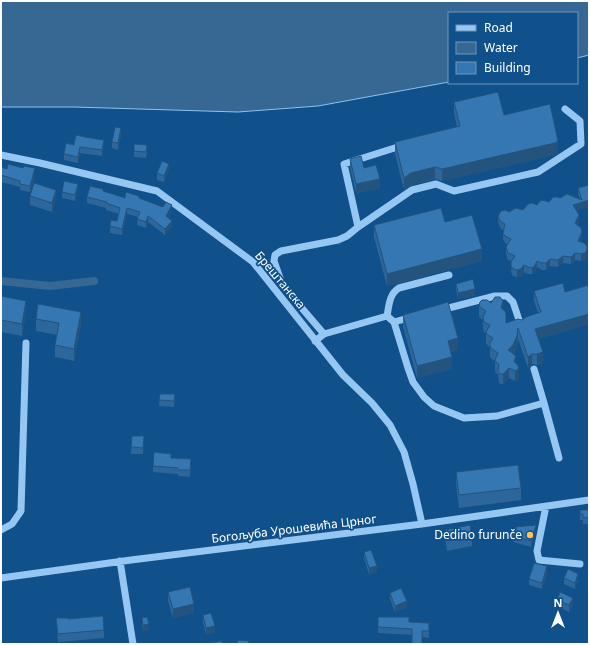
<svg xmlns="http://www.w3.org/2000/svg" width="590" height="645" font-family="'Noto Sans',sans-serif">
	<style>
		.water { fill: #376793; stroke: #87c4f6 }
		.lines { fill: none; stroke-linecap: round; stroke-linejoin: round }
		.canal { stroke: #376793; stroke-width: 8 }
		.minor { stroke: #96c7f2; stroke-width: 7 }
		.wall { fill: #2d669a }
		.shaded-wall { fill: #24537d }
		.building { fill: #3477b3; stroke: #24537d }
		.poi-dot { fill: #ffc157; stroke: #10508b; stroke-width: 1.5 }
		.labels { text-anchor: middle; stroke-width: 3.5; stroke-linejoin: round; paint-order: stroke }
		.street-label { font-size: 12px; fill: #fff; stroke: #10508b }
		.poi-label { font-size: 12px; fill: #fff; stroke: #10508b; text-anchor: end }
	</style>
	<rect width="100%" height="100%" fill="#10508b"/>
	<path class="water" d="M1 1H589V55L577 58V13H449V82L438 84 318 106 238 112 74 107H1Z"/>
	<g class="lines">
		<path class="canal" d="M1 281 50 286 94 281"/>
		<path class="minor" d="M1 155 40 163 157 191 253 262 343 375 372 403 390 425 404 452 413 484 422 524
			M358 227 344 164 404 145
			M441 310 495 296H507L513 302 521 326
			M387 316C389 306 389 294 399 288L449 275
			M394 322 408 368 413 382 424 397 434 406 464 418 497 416 544 403 559 458
			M324 334 294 299 281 281 274 261 275 255 281 251 338 240 347 236 358 227 412 190 436 184 454 191 538 172 581 144 580 121 565 109
			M315 341 324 334 387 316 394 322 412 317
			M534 369 544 403
			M546 506 537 551 539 560 580 564
			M1 530 12 524 21 511 26 343
			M120 561 133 644
			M1 578 131 560 422 524 589 500"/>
	</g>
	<path class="wall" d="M454 102 504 115 558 153 555 155 442 181 435 179 411 185 404 190 395 154V142L457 127 454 114Z
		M121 135 118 150 112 148V142Z
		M74 145 104 146 102 156 80 153 78 163 64 160V154Z
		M134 151H147L146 158 134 157Z
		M350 159 364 168 380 188 356 193 350 168Z
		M1 167 35 174 30 192 20 190V187L1 182Z
		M169 170 164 182 157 180V173Z
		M589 185V207L576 210 579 222 577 225 582 239 581 242 587 257 585 260 581 261 575 260 571 264 563 263 558 267 550 266 546 270H542L537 267 535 272 532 274H528L524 272 521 276 517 277 513 276 511 272 512 261 508 260 506 254V247L508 244 505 243 503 239V230L500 228 498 222V216L509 212 523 210 560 198 580 199 578 195V188Z
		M78 190 75 201 62 198V192Z
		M103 191 125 198H139L172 211 168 218 172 227 165 235 148 222 146 228 137 225 138 217 127 214 122 235 110 233V226L117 221 119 214 106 210V208L87 203V197Z
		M30 196 56 199 52 212 30 205Z
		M445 222 482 261 387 286 374 237V225Z
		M456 284 475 295 458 299 456 290Z
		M589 285V324L538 339 543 363 537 365 532 364 528 368 518 339 517 346 514 354 519 378 517 381H515L509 378 503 384H501L499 383 498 374 496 373 495 371V361L492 359 490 357V347L488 346 486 343V333L484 332 483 328V319H481L479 316V305L503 310 506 323 522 320 538 313 534 301V291L565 292Z
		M1 296 26 313 22 336 1 332Z
		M403 315 458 350 451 352 452 369 417 378 403 327Z
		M36 319 81 324 74 361 55 357V345L57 335 36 331Z
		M160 394H175L174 407 159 406Z
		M132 436H144L143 454H131Z
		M171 458 191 465 190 477 178 476V474L153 472V466Z
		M456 472 521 488V500L459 508 456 484Z
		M580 510H589V524H583V520H580Z
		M445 530 472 537V546L447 551 445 539Z
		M536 532 531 547 513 542V536Z
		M364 552 377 572 369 575 364 558Z
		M547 573 542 589 529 585V579Z
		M564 578 578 580 575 589 564 584Z
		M168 592 194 613 173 618 168 601Z
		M390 593 407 607 395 612 390 599Z
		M557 600 573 604 569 612 557 606Z
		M203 615 215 632 206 635 203 622Z
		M378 617 409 622 429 630V638L412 635 378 633Z
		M56 618 68 619 104 630V638L58 642Z
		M142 618 149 630 143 631 142 624Z"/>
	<path class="shaded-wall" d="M121 128V135L118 150V143Z
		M104 140V146L102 156V150Z
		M558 141V153L555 155 442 181V169Z
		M80 147V153L78 163V157Z
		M169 164V170L164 182V176Z
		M435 167V179L411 185 404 190V178L411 173Z
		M35 168V174L30 192V186Z
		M380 179V188L356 193V184Z
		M78 184V190L75 201V195Z
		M56 190V199L52 212V203Z
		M589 200V207L573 211V205Z
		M172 205V211L166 222V216Z
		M127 208V214L122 235V229Z
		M579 215V222L575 230V223Z
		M148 216V222L146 228V222Z
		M172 221V227L165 235V229Z
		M582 232V239L578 248V241Z
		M482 249V261L387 286V274Z
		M587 250V257L585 260 581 261V254Z
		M575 253V260L571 264V257Z
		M563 256V263L558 267V260Z
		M550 259V266L546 270V263Z
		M537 261V267L535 272 532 274V268Z
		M524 265V272L521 276 517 277V270Z
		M475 289V295L458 299V293Z
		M26 301V313L22 336V324Z
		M503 301V311L501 308Z
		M81 312V324L74 361V349Z
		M589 314V324L535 340V329Z
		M518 328 517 346 513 355 508 350Z
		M458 338V350L448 353V341Z
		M543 352V363L537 365V354Z
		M532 354V364L528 368V357Z
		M452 357V369L417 378V366Z
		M509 368V378L503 384V374Z
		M519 368V378L517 381H515V371Z
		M536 525V532L531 547V541Z
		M377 566V572L369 575V568Z
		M547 566V573L542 589V583Z
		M578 574V580L575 589V583Z
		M573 598V604L569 612V605Z
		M407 601V607L395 612V606Z
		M194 604V613L173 618V609Z
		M149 624V630L143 631V625Z
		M215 626V632L206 635V628Z"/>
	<path class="building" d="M498 92 504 115 550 104 558 141 555 143 442 169 435 167 411 173 404 178 395 142 460 126 454 102Z
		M115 127 121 128 118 143 112 142Z
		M76 135 85 137 104 140 102 150 80 147 78 157 64 154 66 143 74 145Z
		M134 144 147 145 146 152 134 151Z
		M361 156 364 168 376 165 380 179 356 184 350 159Z
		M162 161 169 164 164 176 157 173Z
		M8 164 23 168 24 166 35 168 30 186 20 184V181L1 175V167L7 169Z
		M64 181 78 184 75 195 62 192Z
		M34 183 56 190 52 203 30 196Z
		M589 185V200L573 205 579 215 575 223 581 228 582 232 578 241 584 243 587 246V250L585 253 581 254 575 253 571 257 563 256 558 260 550 259 546 263H542L537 261 535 265 532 268 528 267 524 265 521 269 517 270 513 269 511 266V262L515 256 508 253 506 247 511 239 505 236 503 233 505 224 500 221 498 216 501 211 505 210 509 212 516 208 523 210 528 204 532 203 537 205 539 202 542 200 549 202 553 197H557L560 198 567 194 582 200 578 188Z
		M90 186 103 189V191L125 198 126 192 139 196V198L163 207 166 202 172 205 166 216 172 221 165 229 148 216 146 222 137 219 140 212 127 208 122 229 110 226 111 220 117 221 120 208 106 203 107 202 87 197Z
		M441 208 445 222 472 215 482 249 387 274 374 225Z
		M473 279 475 289 458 293 456 284Z
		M563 283 565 292 589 285V314L535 329 543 352 537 354H532L528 357 518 328 517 336 513 345 508 350 516 356 514 362 517 364 519 368 517 370 515 371 509 368 503 374H501L499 372 498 370 499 364 496 362 495 360 498 353 492 349 490 346V343L493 338 488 335 486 333 487 330 490 325 484 322 483 317 486 311 481 308 479 305 480 302 482 300H487L491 303 495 297H500L503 301 501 308 505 311 506 314V323L518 319 522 320 526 317 541 312 534 291Z
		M1 296 26 301 22 324 1 320Z
		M448 302 458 338 448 341 452 357 417 366 403 315Z
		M38 304 81 312 74 349 55 345 59 323 36 319Z
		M160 394H175L174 401 159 400Z
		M132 436H144L143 448 131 447Z
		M154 452 171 454V458L191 459 190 470H178V468L153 466Z
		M518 465 521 488 459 495 456 472Z
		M580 510H589V517L583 518V514H580Z
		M470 525 472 537 447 541 445 530Z
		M536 525 531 541 513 536 516 527Z
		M371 550 377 566 369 568 364 552Z
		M534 563 547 566 542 583 529 579Z
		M568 569 578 574 575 583 564 578Z
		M190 587 194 604 173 609 168 592Z
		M401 588 407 601 395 606 390 593Z
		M560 592 573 598 569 605 557 600Z
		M211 613 215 626 206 628 203 615Z
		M103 616 104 630 58 634 56 618H68V619Z
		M147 617 149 624 143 625 142 618Z
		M378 617H409V622L429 623V631H422V644H412V629L378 627Z
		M238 640 249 641 248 644H237Z
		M222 641V644H210V643Z"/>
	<circle class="poi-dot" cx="530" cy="535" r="4"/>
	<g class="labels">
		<g class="street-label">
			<text transform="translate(280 280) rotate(50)" y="4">Брештанска</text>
			<text transform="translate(294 529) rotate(-7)" y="4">Богољуба Урошевића Црног</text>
		</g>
		<g class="poi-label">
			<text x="522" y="539">Dedino furunče</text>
		</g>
	</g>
	<rect width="590" height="645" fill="none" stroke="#ffffff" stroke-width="4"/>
	<rect x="448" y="12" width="130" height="72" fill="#10508b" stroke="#7096b9"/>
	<rect x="456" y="25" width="20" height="6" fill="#96c7f2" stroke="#7096b9"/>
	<text x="484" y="32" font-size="12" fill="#ffffff">Road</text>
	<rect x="456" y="42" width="20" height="12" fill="#376793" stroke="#7096b9"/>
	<text x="484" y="52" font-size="12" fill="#ffffff">Water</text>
	<rect x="456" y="62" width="20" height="12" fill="#3477b3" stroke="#7096b9"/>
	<text x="484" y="72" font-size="12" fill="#ffffff">Building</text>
	<g transform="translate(558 613)" stroke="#10508b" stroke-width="3" paint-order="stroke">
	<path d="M0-3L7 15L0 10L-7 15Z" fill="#ffffff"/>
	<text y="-6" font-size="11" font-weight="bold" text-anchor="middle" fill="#ffffff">N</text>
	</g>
</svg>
